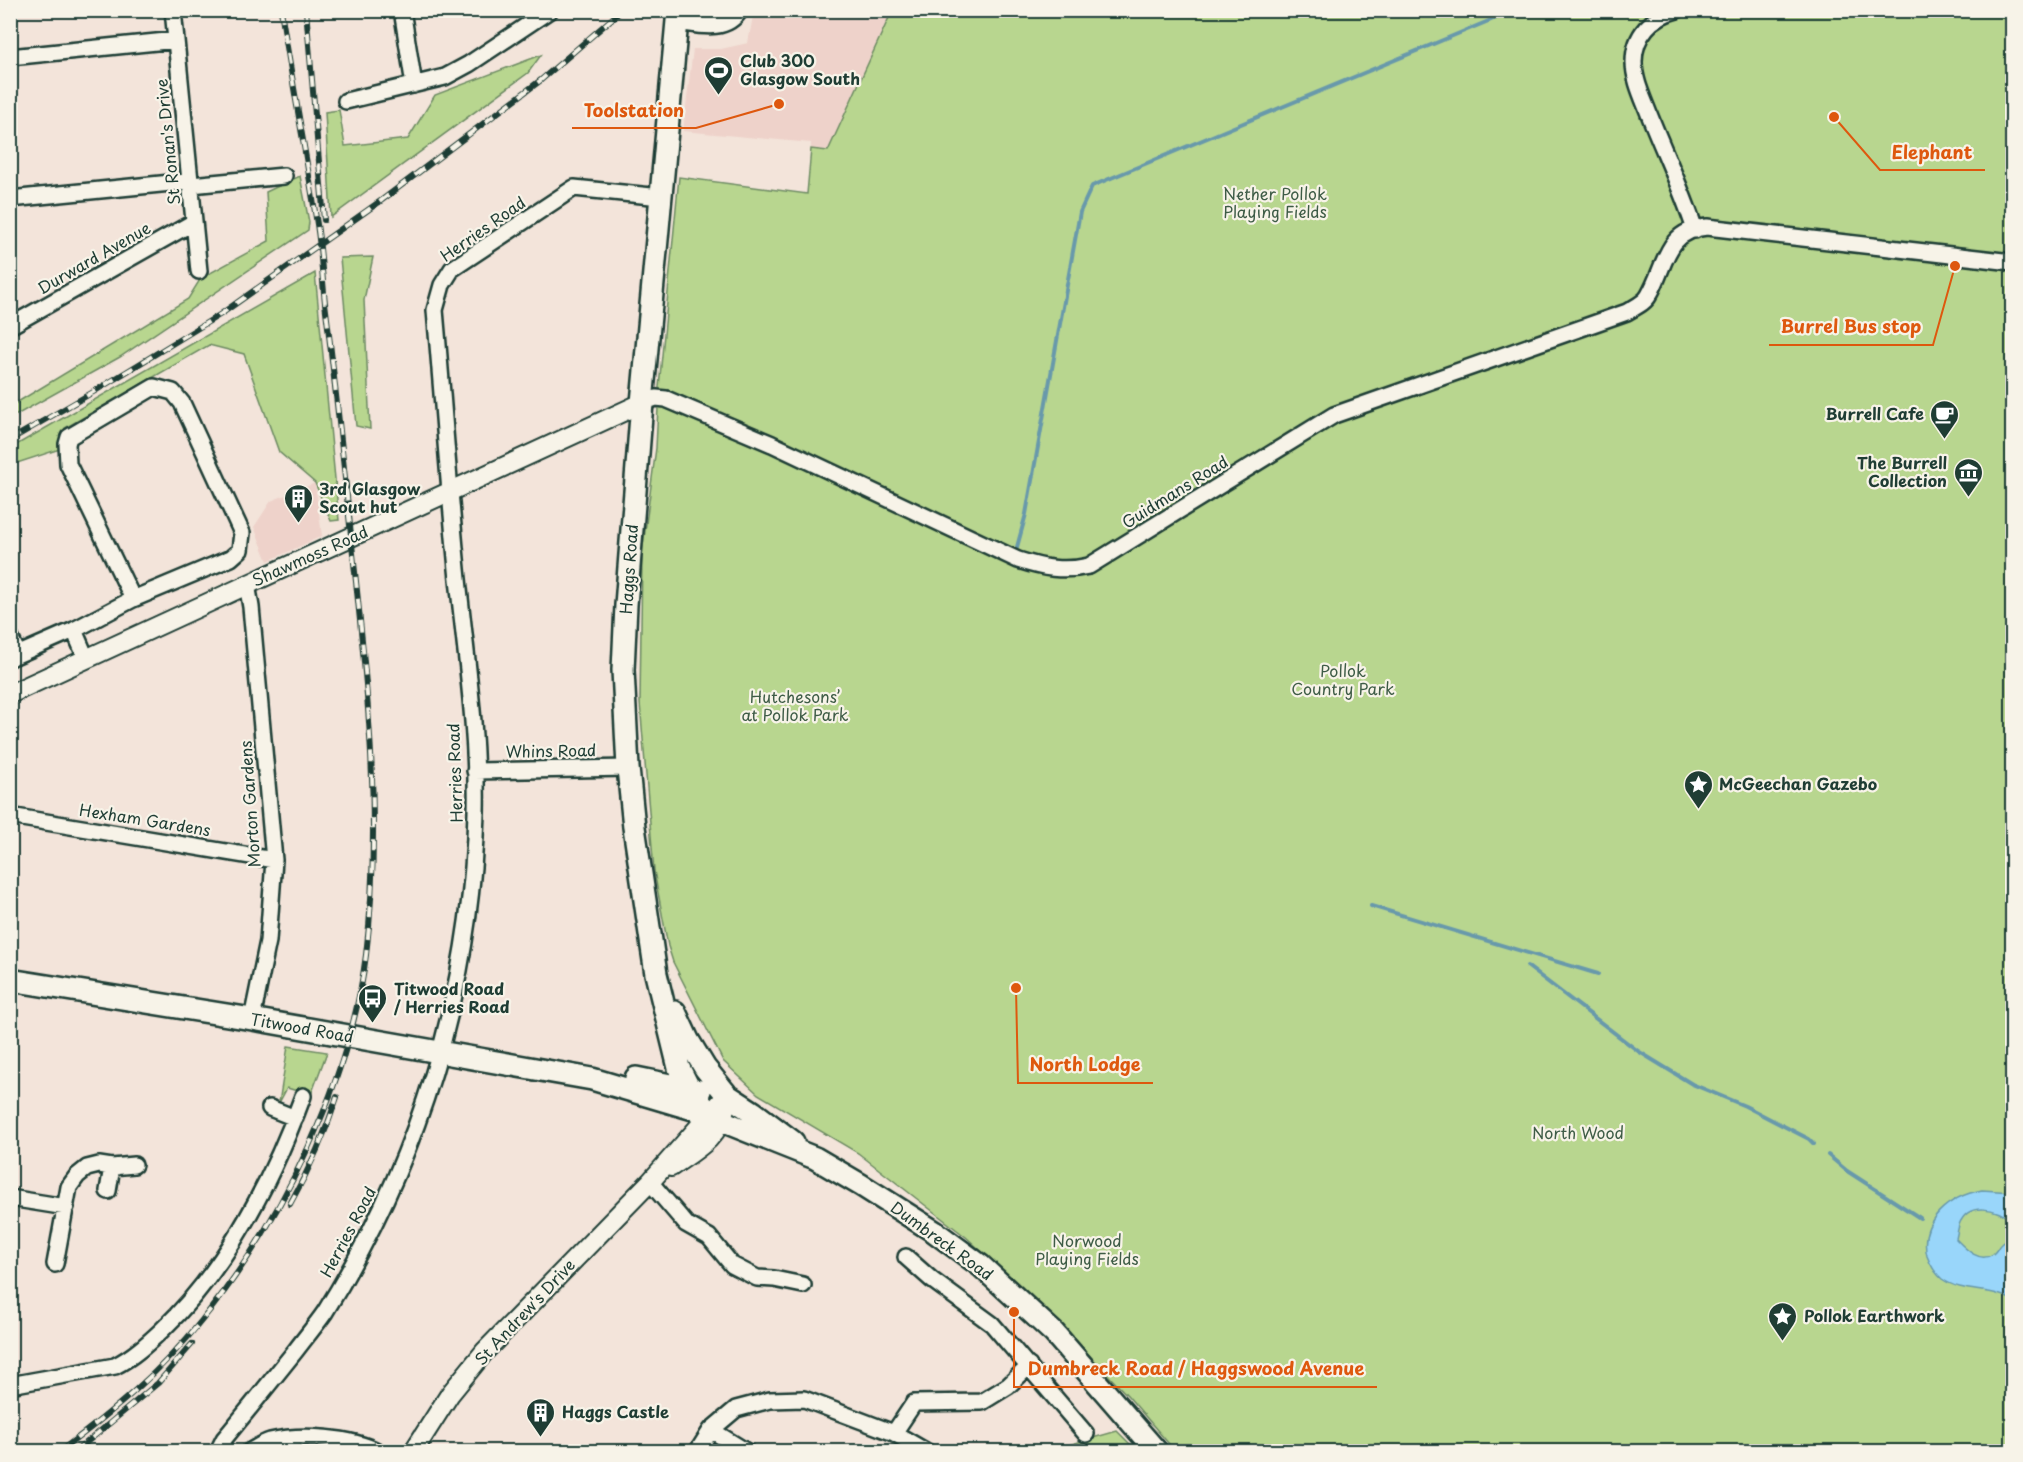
<svg xmlns="http://www.w3.org/2000/svg" width="2023" height="1462" font-family="'Playpen Sans',sans-serif">
	<style>
		.built { fill: #eed2ca }
		.green { fill: #b8d68f; stroke: #6c8a62; stroke-width: 1.5 }
		.water { fill: #99d6fa; stroke: #6899ab; stroke-width: 1.5 }
		.lines { fill: none; stroke-linecap: round; stroke-linejoin: round }
		.stream { stroke: #6899ab; stroke-width: 4 }
		.minor-casing { stroke: #1f3d34; stroke-width: 20 }
		.tertiary-casing { stroke: #1f3d34; stroke-width: 22 }
		.secondary-casing { stroke: #1f3d34; stroke-width: 26 }
		.minor { stroke: #f7f3e8; stroke-width: 15 }
		.tertiary { stroke: #f7f3e8; stroke-width: 18 }
		.secondary { stroke: #f7f3e8; stroke-width: 21 }
		.rail-casing { stroke: #1f3d34; stroke-width: 6 }
		.rail { stroke: #f7f3e8; stroke-width: 4; stroke-dasharray: 11; stroke-linecap: butt }
		.labels { text-anchor: middle; stroke-width: 4.5; stroke-linejoin: round; paint-order: stroke }
		.poi-label { font-size: 16px; font-weight: bold; fill: #1f3d34; stroke: #f7f3e8; text-anchor: start }
		.street-label { font-size: 16px; fill: #1f3d34; stroke: #f7f3e8 }
		.park-label { font-size: 16px; fill: #3e5c46; stroke: #f7f3e8 }
		.leader { fill: none; stroke: #de580e; stroke-width: 2 }
		.callout-dot { fill: #de580e; stroke: #f7f3e8; stroke-width: 2 }
		.callout-label { font-size: 18px; text-anchor: middle; font-weight: bold; fill: #de580e; stroke: #f7f3e8; stroke-width: 4.5; stroke-linejoin: round; paint-order: stroke }
	</style>
	<rect width="100%" height="100%" fill="#f3e4da"/>
	<filter id="ink" filterUnits="userSpaceOnUse"><feTurbulence type="fractalNoise" baseFrequency=".0167" numOctaves="2"/><feDisplacementMap in="SourceGraphic" scale="12" xChannelSelector="R" yChannelSelector="G"/><feConvolveMatrix kernelMatrix="1 2 1 2 8 2 1 2 1" color-interpolation-filters="sRGB"/></filter>
	<g filter="url(#ink)">
		<path class="built" d="M754 11H892L828 151 811 149V143L683 131 693 49H721L748 43Z
			M315 483 322 536 268 561 254 527 271 501Z"/>
		<path class="green" d="M892 11H2012V1451H1175L1128 1396 1052 1316 966 1237 858 1153 758 1094 723 1061 673 962 668 946 654 871 640 703 642 554 656 448 659 387 679 177 807 194 811 149 828 151Z
			M541 55 528 73 331 217 325 112 339 110 345 146 408 139 435 95Z
			M300 176 309 222 308 230 120 357 11 418V406L188 299 201 278 269 241 266 192Z
			M373 257 364 300 370 429 356 426 340 258Z
			M315 273 339 520 331 521 315 483 279 452 244 354 209 345 65 428 60 449 11 465V448Z
			M288 1046 327 1052 311 1095 287 1088 279 1103Z
			M1117 1431 1137 1451 1044 1452Z"/>
		<path class="water" d="M1982 1190 2012 1192V1221C1998 1208 1968 1201 1959 1225 1958 1229 1957 1234 1956 1239 1965 1248 1979 1264 1993 1254 1997 1251 1998 1246 2002 1243 2007 1240 2010 1239 2012 1234V1300C1990 1287 1963 1294 1942 1279 1935 1273 1930 1264 1927 1256 1918 1219 1951 1196 1982 1190Z"/>
		<g class="lines">
			<path class="stream" d="M1017 547 1026 514 1080 212 1092 186 1515 10
				M1371 906 1598 974
				M1527 966 1638 1051 1692 1084 1745 1106 1809 1139 1814 1144
				M1828 1155 1847 1171 1920 1218"/>
			<defs>
				<path id="minor" d="M173 10 199 271
					M402 10 414 85
					M1677 10C1652 16 1634 35 1634 62 1634 80 1643 98 1649 114 1664 152 1683 192 1695 230
					M677 22C699 25 726 33 740 10
					M10 57 176 40
					M346 101 445 77 469 64 550 10
					M191 185 284 176
					M10 199 191 181
					M10 326 194 222
					M642 403 656 398 666 399 772 444 1018 560C1043 568 1063 572 1089 566L1334 415 1627 312C1635 307 1645 303 1649 295 1666 266 1665 230 1707 227L2012 262
					M247 584 251 607 274 860 268 941 252 1019
					M74 630 86 658
					M10 637 18 654
					M10 658 74 630 133 599 231 558 240 550 242 533 182 403 173 392 154 387 69 437 67 444 68 464 133 599
					M475 771 628 768
					M10 816 274 860
					M270 1108 295 1118
					M650 1182 686 1224 709 1237 732 1265 757 1278 774 1279 803 1285
					M108 1191 112 1167
					M10 1198 66 1207
					M906 1257 932 1280 992 1324 1086 1434
					M55 1264 69 1187 77 1176 87 1168 99 1165 112 1167 134 1165
					M10 1385 115 1366C133 1357 147 1344 162 1330 228 1267 272 1180 303 1096
					M711 1430 736 1409 770 1400 804 1399 894 1433 927 1452
					M894 1433 914 1403 982 1402 1008 1386 1029 1366
					M220 1452V1447L224 1439C248 1410 272 1380 296 1350 305 1338 316 1325 325 1312 419 1161 471 991 476 813 478 735 466 657 458 579 449 490 443 400 435 310L442 285 452 269 574 188 661 197
					M249 1452C256 1448 263 1443 270 1441 301 1434 351 1437 379 1452
					M697 1452 711 1430 747 1452"/>
				<path id="tertiary" d="M10 694 642 403
					M671 1167C694 1151 720 1138 725 1108
					M413 1452 450 1394 485 1351 650 1182 727 1095"/>
				<path id="secondary" d="M678 10 642 403 626 605 623 670 628 768 634 827 656 974 679 1068 690 1090 710 1114
					M10 980 252 1019 592 1079 710 1114 722 1121 815 1158 861 1185 935 1232 981 1266 1054 1333 1157 1452
					M675 1012 688 1040 705 1068 727 1095 753 1112 793 1142
					M636 1078 700 1091"/>
			</defs>
			<use href="#minor" class="minor-casing"/>
			<use href="#tertiary" class="tertiary-casing"/>
			<use href="#secondary" class="secondary-casing"/>
			<use href="#minor" class="minor"/>
			<use href="#tertiary" class="tertiary"/>
			<use href="#secondary" class="secondary"/>
			<defs>
				<path id="rail" d="M306 10 324 220
					M10 440 95 391 221 314 382 200 541 80 622 10
					M290 1204C309 1170 325 1135 337 1097
					M59 1452C111 1413 162 1371 202 1320 282 1222 350 1081 366 955 383 815 366 674 351 535 343 458 335 380 325 303 322 275 321 246 316 218 305 149 292 80 281 10
					M75 1452 158 1383 192 1344"/>
			</defs>
			<use href="#rail" class="rail-casing"/>
			<use href="#rail" class="rail"/>
		</g>
	</g>
	<defs>
		<symbol id="stadium-pin" viewBox="-11 -11 22 30"><path d="M0 17L-7.5 6A9.5 9.5 0 1 1 7.5 6Z" fill="#1f3d34" stroke="#f7f3e8"/><path d="M0-5a6.5 5 0 1 0 0 10a6.5 5 0 1 0 0-10ZM-3.5-1.8h7v3.6h-7Z" fill="#fff"/></symbol>
		<symbol id="cafe-pin" viewBox="-11 -11 22 30"><path d="M0 17L-7.5 6A9.5 9.5 0 1 1 7.5 6Z" fill="#1f3d34" stroke="#f7f3e8"/><path d="M-5.5-4.5H6V0H3Q3 3.5 0 3.5H-2.5Q-5.5 3.5-5.5 0ZM3-3.2v2h1.7v-2ZM-6 4.5H4V6H-6Z" fill="#fff"/></symbol>
		<symbol id="museum-pin" viewBox="-11 -11 22 30"><path d="M0 17L-7.5 6A9.5 9.5 0 1 1 7.5 6Z" fill="#1f3d34" stroke="#f7f3e8"/><path d="M0-6L6-3V-2H-6V-3ZM-5-1h2V3h-2ZM-1-1h2V3h-2ZM3-1h2V3H3ZM-6 4H6V6H-6Z" fill="#fff"/></symbol>
		<symbol id="building-pin" viewBox="-11 -11 22 30"><path d="M0 17L-7.5 6A9.5 9.5 0 1 1 7.5 6Z" fill="#1f3d34" stroke="#f7f3e8"/><path d="M-4-6H4V6H1V3H-1V6H-4ZM-2.5-4.3h1.7v1.8h-1.7ZM.8-4.3h1.7v1.8H.8ZM-2.5-1h1.7V.8h-1.7ZM.8-1h1.7V.8H.8Z" fill="#fff"/></symbol>
		<symbol id="sight-pin" viewBox="-11 -11 22 30"><path d="M0 17L-7.5 6A9.5 9.5 0 1 1 7.5 6Z" fill="#1f3d34" stroke="#f7f3e8"/><path d="M0-6L1.8-2.2L6-1.7L2.9 1.2L3.7 5.4L0 3.3L-3.7 5.4L-2.9 1.2L-6-1.7L-1.8-2.2Z" fill="#fff"/></symbol>
		<symbol id="bus-pin" viewBox="-11 -11 22 30"><path d="M0 17L-7.5 6A9.5 9.5 0 1 1 7.5 6Z" fill="#1f3d34" stroke="#f7f3e8"/><path d="M-5-6H5V4H4V6H2V4H-2V6H-4V4H-5ZM-3.5-4V0h7V-4ZM-3.5 1.2v1.5H-2V1.2ZM2 1.2v1.5H3.5V1.2Z" fill="#fff"/></symbol>
	</defs>
	<g fill-rule="evenodd">
		<use href="#stadium-pin" x="702" y="54" width="33" height="45"/>
		<use href="#cafe-pin" x="1928" y="398" width="33" height="45"/>
		<use href="#museum-pin" x="1952" y="456" width="33" height="45"/>
		<use href="#building-pin" x="282" y="482" width="33" height="45"/>
		<use href="#sight-pin" x="1682" y="768" width="33" height="45"/>
		<use href="#bus-pin" x="356" y="982" width="33" height="45"/>
		<use href="#sight-pin" x="1766" y="1300" width="33" height="45"/>
		<use href="#building-pin" x="524" y="1396" width="33" height="45"/>
	</g>
	<g class="labels">
		<g class="poi-label">
			<text x="740" y="67">Club 300<tspan x="740" dy="18">Glasgow South</tspan></text>
			<text x="1924" y="420" text-anchor="end">Burrell Cafe</text>
			<text x="1947" y="469" text-anchor="end">The Burrell<tspan x="1947" dy="18">Collection</tspan></text>
			<text x="319" y="495">3rd Glasgow<tspan x="319" dy="18">Scout hut</tspan></text>
			<text x="1719" y="790">McGeechan Gazebo</text>
			<text x="394" y="995">Titwood Road<tspan x="394" dy="18">/ Herries Road</tspan></text>
			<text x="1804" y="1322">Pollok Earthwork</text>
			<text x="562" y="1418">Haggs Castle</text>
		</g>
		<g class="street-label">
			<text transform="translate(168 142) rotate(-96)" y="6">St Ronan's Drive</text>
			<text transform="translate(483 229) rotate(-35)" y="6">Herries Road</text>
			<text transform="translate(94 258) rotate(-30)" y="6">Durward Avenue</text>
			<text transform="translate(1175 492) rotate(-32)" y="6">Guidmans Road</text>
			<text transform="translate(310 556) rotate(-24)" y="6">Shawmoss Road</text>
			<text transform="translate(629 569) rotate(-86)" y="6">Haggs Road</text>
			<text transform="translate(551 751) rotate(-1)" y="6">Whins Road</text>
			<text transform="translate(455 773) rotate(-92)" y="6">Herries Road</text>
			<text transform="translate(250 804) rotate(-94)" y="6">Morton Gardens</text>
			<text transform="translate(145 820) rotate(9)" y="6">Hexham Gardens</text>
			<text transform="translate(302 1028) rotate(10)" y="6">Titwood Road</text>
			<text transform="translate(348 1232) rotate(-62)" y="6">Herries Road</text>
			<text transform="translate(942 1241) rotate(36)" y="6">Dumbreck Road</text>
			<text transform="translate(525 1312) rotate(-47)" y="6">St Andrew's Drive</text>
		</g>
		<g class="park-label">
			<text x="1275" y="200">Nether Pollok<tspan x="1275" dy="18">Playing Fields</tspan></text>
			<text x="1343" y="677">Pollok<tspan x="1343" dy="18">Country Park</tspan></text>
			<text x="795" y="703">Hutchesons’<tspan x="795" dy="18">at Pollok Park</tspan></text>
			<text x="1578" y="1139">North Wood</text>
			<text x="1087" y="1247">Norwood<tspan x="1087" dy="18">Playing Fields</tspan></text>
		</g>
	</g>
	<path class="leader" d="M779 104L696 128H572M1834 117L1880 170H1985M1955 266L1933 345H1769M1016 988L1018 1083H1153M1014 1312L1014 1387H1377"/>
	<g class="callout-dot">
		<circle cx="779" cy="104" r="6"/>
		<circle cx="1834" cy="117" r="6"/>
		<circle cx="1955" cy="266" r="6"/>
		<circle cx="1016" cy="988" r="6"/>
		<circle cx="1014" cy="1312" r="6"/>
	</g>
	<g class="callout-label">
		<text x="634" y="117">Toolstation</text>
		<text x="1932" y="159">Elephant</text>
		<text x="1851" y="333">Burrel Bus stop</text>
		<text x="1085" y="1071">North Lodge</text>
		<text x="1196" y="1375">Dumbreck Road / Haggswood Avenue</text>
	</g>
	<rect width="2023" height="1462" fill="none" stroke="#f7f3e8" stroke-width="36"/>
	<rect x="18" y="18" width="1987" height="1426" fill="none" stroke="#1f3d34" stroke-width="2" filter="url(#ink)"/>
</svg>
